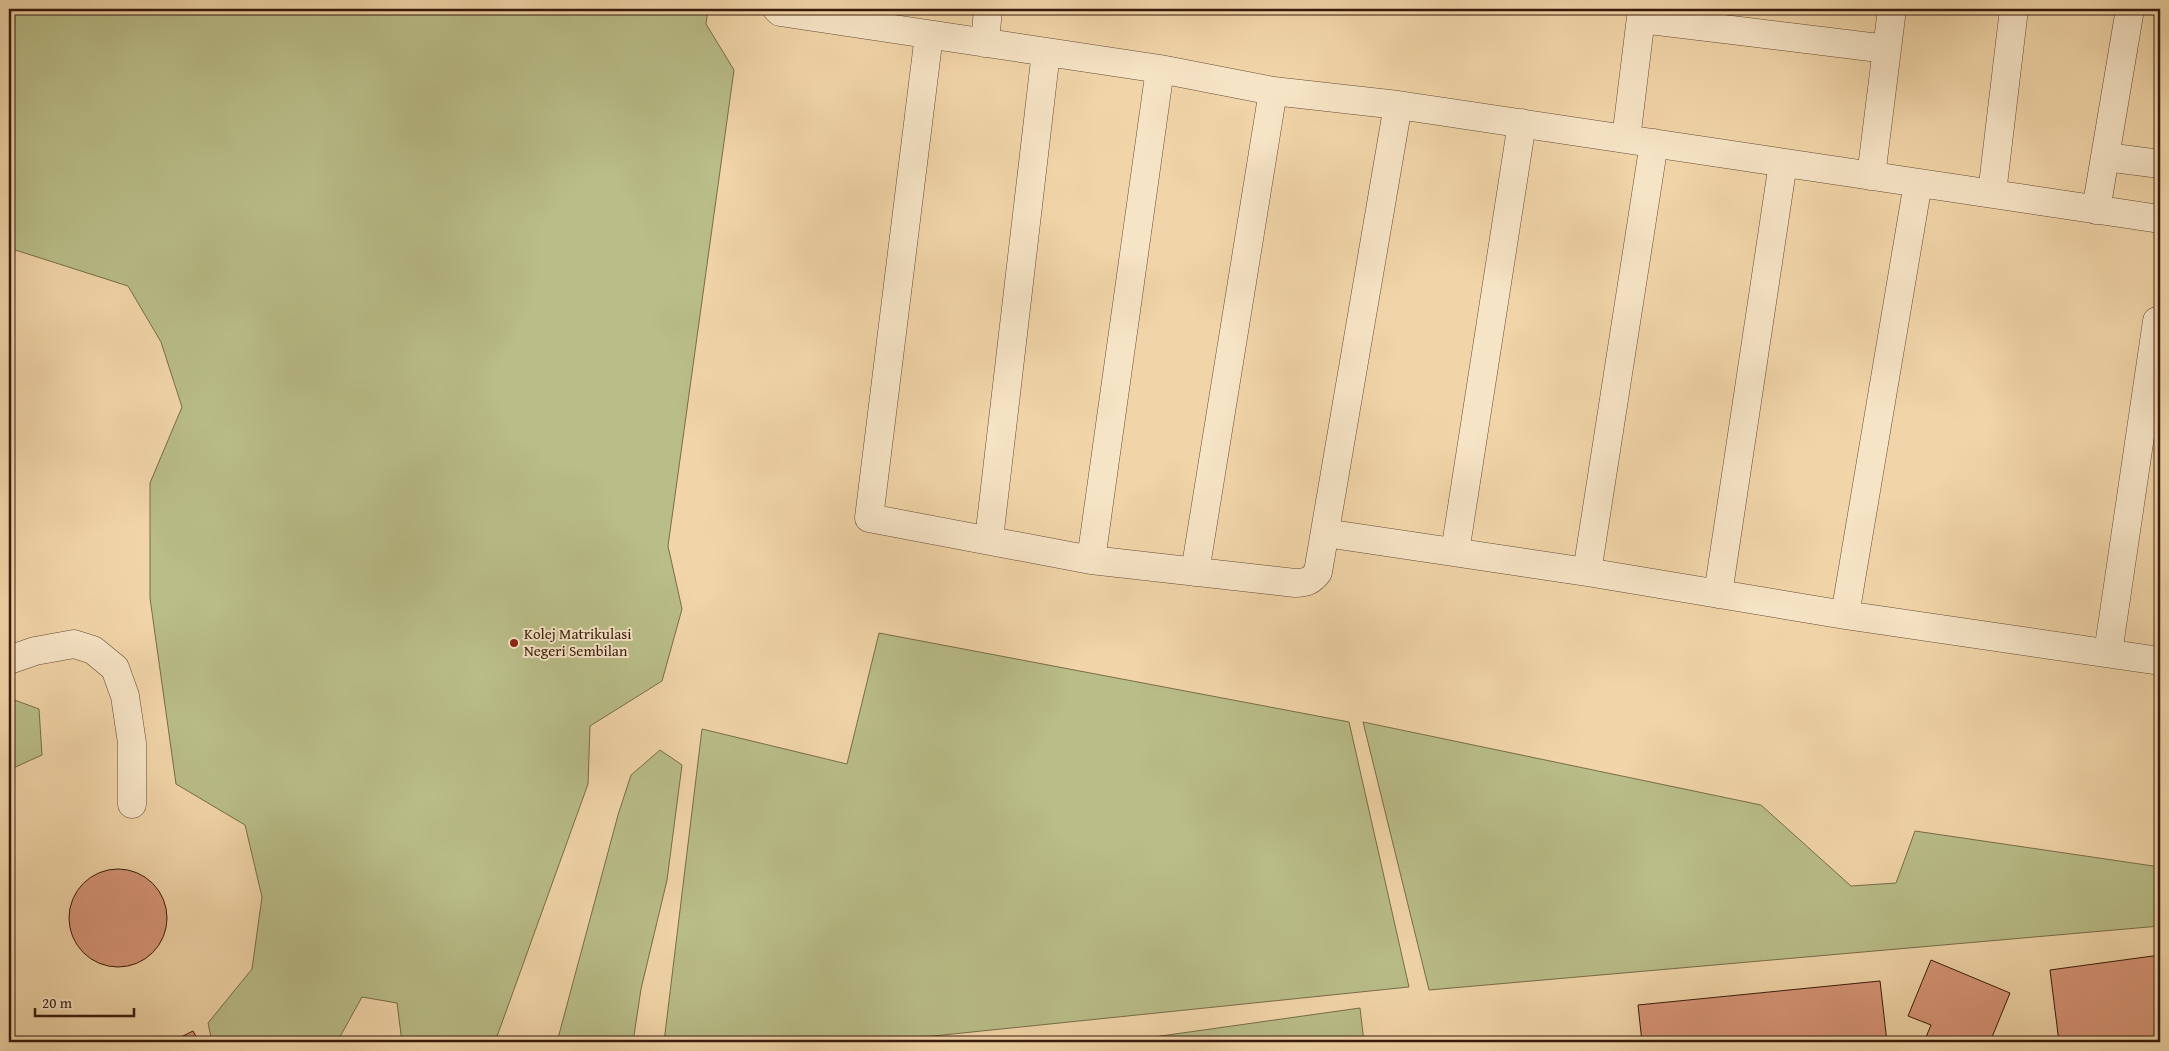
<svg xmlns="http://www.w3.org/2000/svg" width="2169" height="1051" font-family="'Gentium Book Plus',serif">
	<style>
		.green { fill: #b9bd88; stroke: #786c4a }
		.building { fill: #d79577; stroke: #371a0c }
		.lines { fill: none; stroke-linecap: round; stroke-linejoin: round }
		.minor-casing { stroke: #664933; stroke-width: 29 }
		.minor { stroke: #f6e4c6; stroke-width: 28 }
		.poi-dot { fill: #8f2418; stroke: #f6e4c6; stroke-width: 2 }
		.labels { text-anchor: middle; stroke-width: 4; stroke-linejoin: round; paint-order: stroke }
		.poi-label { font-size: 15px; fill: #371a0c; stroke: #f6e4c6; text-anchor: start }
	</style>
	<rect width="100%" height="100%" fill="#f1d5a8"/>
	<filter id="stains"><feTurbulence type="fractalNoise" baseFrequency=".004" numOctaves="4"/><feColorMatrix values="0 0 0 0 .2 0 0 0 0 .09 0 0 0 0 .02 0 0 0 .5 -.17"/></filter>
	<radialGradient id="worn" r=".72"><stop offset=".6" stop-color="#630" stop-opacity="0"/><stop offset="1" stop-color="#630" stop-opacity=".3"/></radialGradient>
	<path class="green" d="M9 9H708L706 24 734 70 668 546 682 609 662 681 590 726 588 784 495 1042H402L397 1003 362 997 337 1042H212L208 1023 252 969 262 897 245 825 176 784 150 598V483L182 407 161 342 128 286 9 248Z
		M879 633 1349 722 1409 987 875 1042H664L702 729 847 764Z
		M9 698 39 709 42 755 9 770Z
		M1363 722 1761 805 1851 886 1896 883 1915 831 2160 867V926L1429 990Z
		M660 750 682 765 667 880 641 989 633 1042H557L618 815 631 775Z
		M1360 1008 1364 1042H1118Z"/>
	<path class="building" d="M69 918a49 49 0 1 1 98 0a49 49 0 1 1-98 0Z
		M2160 955V1037L2122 1042H2059L2050 970Z
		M1931 960 2010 993 1990 1042H1924L1931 1025 1908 1016Z
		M1880 981 1887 1042H1642L1638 1005Z
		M193 1031 199 1042H171Z"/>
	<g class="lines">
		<defs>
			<path id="minor" d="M777 9 780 12 1160 69 1273 91 1398 105 2160 219
				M1641 19 1887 49
				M929 35 869 518 1091 560 1295 583C1306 583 1311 581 1318 572L1398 105
				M985 43 988 9
				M1626 139 1642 9
				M2106 157 2160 164
				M1871 176 1892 9
				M1992 193 2014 9
				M2096 210 2130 9
				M1325 533 1587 572 1845 615 2160 661
				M989 539 1046 52
				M1455 552 1522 123
				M1091 560 1160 69
				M1195 572 1273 91
				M1587 572 1654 143
				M1718 594 1783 163
				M1845 615 1918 183
				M2108 653 2157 321
				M9 660 35 651 74 644 93 650 115 668 125 696 132 743V804"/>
		</defs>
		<use href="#minor" class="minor-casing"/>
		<use href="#minor" class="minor"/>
	</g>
	<circle class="poi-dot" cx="514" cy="643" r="5"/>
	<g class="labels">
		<g class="poi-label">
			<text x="524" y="639">Kolej Matrikulasi<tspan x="524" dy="17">Negeri Sembilan</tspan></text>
		</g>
	</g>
	<rect width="2169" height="1051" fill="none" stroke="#f1d5a8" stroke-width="30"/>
	<rect x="10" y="10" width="2149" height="1031" fill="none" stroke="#371a0c" stroke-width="2.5"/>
	<rect x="15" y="15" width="2139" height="1021" fill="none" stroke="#371a0c"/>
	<path d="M35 1008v8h99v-8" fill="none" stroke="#371a0c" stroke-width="2.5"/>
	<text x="42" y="1008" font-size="15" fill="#371a0c" stroke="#f6e4c6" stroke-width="4" paint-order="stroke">20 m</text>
	<rect width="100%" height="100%" filter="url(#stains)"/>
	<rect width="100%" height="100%" fill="url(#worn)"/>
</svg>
